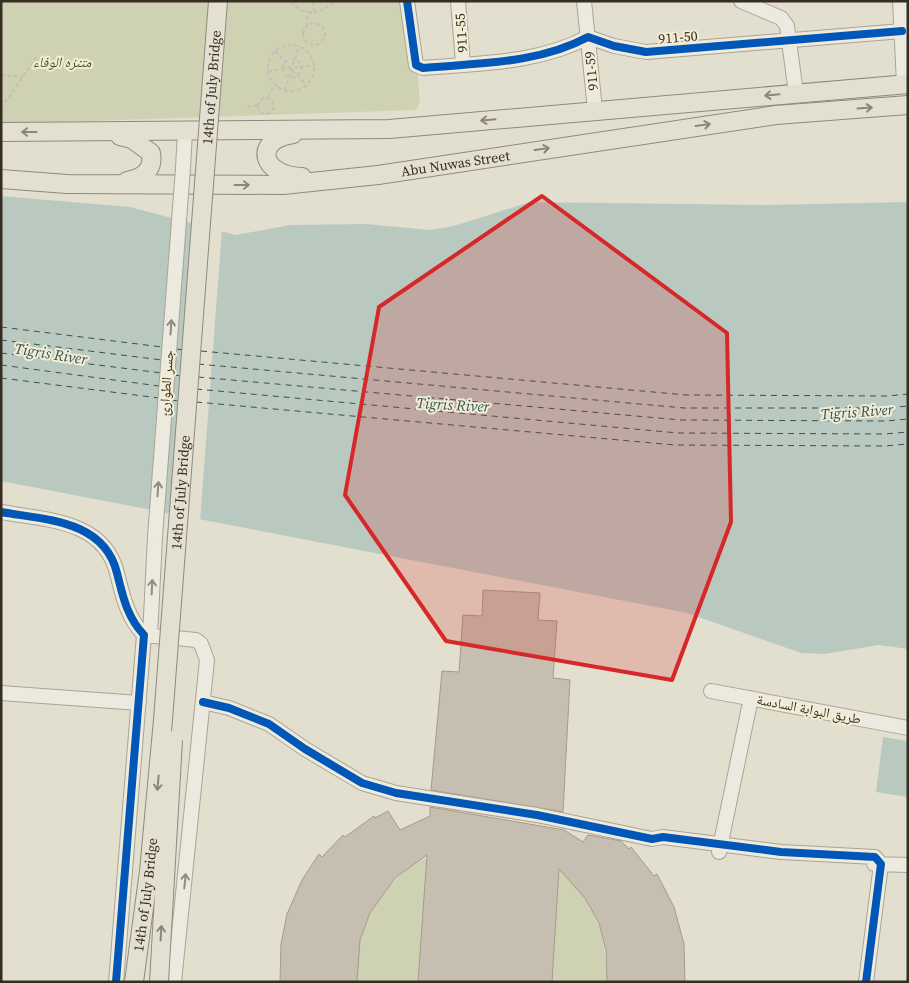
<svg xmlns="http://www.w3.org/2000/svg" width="909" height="983" font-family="'Source Serif 4','Noto Naskh Arabic',serif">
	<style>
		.green { fill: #cfd2b2 }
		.water { fill: #bac9c0 }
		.pier { fill: #e3dfcf }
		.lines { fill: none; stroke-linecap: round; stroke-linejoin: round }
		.ferry { stroke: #315355; stroke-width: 1; stroke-dasharray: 6 5; stroke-linecap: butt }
		.building { fill: #c6beb0; stroke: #a39b8e }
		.minor-casing { stroke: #a8a498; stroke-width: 16 }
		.major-casing { stroke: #8e897e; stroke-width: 20 }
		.path { stroke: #c4c0b7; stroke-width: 2; stroke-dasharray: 4 2.5; stroke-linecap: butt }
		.minor { stroke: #ece9df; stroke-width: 14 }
		.major { stroke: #e3e0d2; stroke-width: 18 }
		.minor-bridge-casing { stroke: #a8a498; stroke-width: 16; stroke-linecap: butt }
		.major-bridge-casing { stroke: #8e897e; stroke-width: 20; stroke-linecap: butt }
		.minor-bridge { stroke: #ece9df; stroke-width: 14 }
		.major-bridge { stroke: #e3e0d2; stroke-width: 18 }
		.cycleway-casing { stroke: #f3edd6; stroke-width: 11 }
		.cycleway { stroke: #0057b8; stroke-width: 8 }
		.oneway { stroke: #8c8679 }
		.oneway2 { stroke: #918b80 }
		.marked { fill: #d62828; fill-opacity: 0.2; stroke: #d62828; stroke-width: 4; stroke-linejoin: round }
		.labels { text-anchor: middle; stroke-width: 4; stroke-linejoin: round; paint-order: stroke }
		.street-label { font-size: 14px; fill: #362d20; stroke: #f3edd6 }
		.park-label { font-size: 14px; font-style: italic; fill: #435128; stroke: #f3edd6 }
		.water-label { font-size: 15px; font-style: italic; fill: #315355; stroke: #f3edd6 }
	</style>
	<rect width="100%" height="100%" fill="#e3dfcf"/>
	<path class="green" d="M1 1H411L420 102 416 110 1 124Z
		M427 857 418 982H357C354 929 379 882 427 857Z
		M559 870C596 899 606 937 607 982H552Z"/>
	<path class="water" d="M1 196 130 207 236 235 290 225 366 224 430 230 454 226 530 202 766 205 908 202V649L879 645 825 654 801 653 687 613 1 481Z
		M883 737 908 741V797L876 792Z"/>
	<path class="pier" d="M193 222 222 229 200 522 170 516Z"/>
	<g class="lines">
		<path class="ferry" d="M1 327 162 347
			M1 340 162 360
			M176 349 184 350
			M201 351 686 395 888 396 908 394
			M1 353 162 373
			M198 364 684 408H887L908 406
			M1 365 159 386
			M173 375 182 376
			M198 377 681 420 886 421 908 419
			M1 378 159 398
			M196 389 678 433 885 434 908 432
			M171 400 179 401
			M196 402 675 445 885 446 908 444"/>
	</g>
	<path class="building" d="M483 590 540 593 538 620 557 621 553 678 570 680 563 812 431 790 442 671 459 672 463 615 482 616Z
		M430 807 564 830 583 842 588 835 621 841 629 849 631 847 654 876 657 874 674 907 684 944 685 982H607L606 951 599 923 585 898 559 869 552 982H418L427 855 395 878 370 913 360 940 357 982H280L281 944 287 914 302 880 319 854 322 857 343 835 345 837 374 816 375 818 388 811 400 830 430 816Z"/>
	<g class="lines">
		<defs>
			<path id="minor" d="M407 1 416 65 423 68C478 63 538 64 588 37L614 46 646 52 902 31
				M458 1 463 64
				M584 1 595 110
				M741 1 781 18 787 26 796 93
				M900 1 904 84
				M183 168 185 131
				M1 512C46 520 104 520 117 573 123 597 127 617 144 635L116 982
				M144 635 196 640 201 644 207 660 174 982
				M150 636 155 537
				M711 691 908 728
				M1 693 139 703
				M203 702 229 708 269 724 305 749 362 783 396 793 537 815 652 839 663 837 781 852 875 857 881 864 866 982
				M719 852 751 698
				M874 864 908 865"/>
			<g id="major">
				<path d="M1 132 389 129 908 84"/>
				<path d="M293 134C252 140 261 176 302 177"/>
				<path d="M120 136 132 139 151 153C154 170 143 178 127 181"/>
				<path id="s1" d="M1 179 67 184 283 185 378 175 776 115 908 105"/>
			</g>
		</defs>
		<use href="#minor" class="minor-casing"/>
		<use href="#major" class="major-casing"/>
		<path class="path" d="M291 1C302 17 322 15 334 1
			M313 1 314 11
			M303 34a11 11 0 1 1 22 0a11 11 0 1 1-22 0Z
			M307 26V17L312 12
			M268 68a23 23 0 1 1 46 0a23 23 0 1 1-46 0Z
			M275 51 307 86
			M283 68a9 9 0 1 1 18 0a9 9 0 1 1-18 0Z
			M268 71 315 65
			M1 75 23 77
			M285 90 299 46
			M269 97 272 89 277 86
			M258 106a8 8 0 1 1 16 0a8 8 0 1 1-16 0Z
			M247 106 252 107 259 104
			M1 108 38 55"/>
		<use href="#minor" class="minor"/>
		<use href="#major" class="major"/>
		<defs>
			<path id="minor-bridge" d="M155 537 183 168"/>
			<g id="major-bridge">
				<path id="s2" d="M134 982 149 871 163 720 218 1"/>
				<path d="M159 982 173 740"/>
			</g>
		</defs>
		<use href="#minor-bridge" class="minor-bridge-casing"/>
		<use href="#major-bridge" class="major-bridge-casing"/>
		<use href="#minor-bridge" class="minor-bridge"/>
		<use href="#major-bridge" class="major-bridge"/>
		<defs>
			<path id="cycleway" d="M407 1 416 65 423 68C478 63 538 64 588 37L614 46 646 52 902 31
				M1 512C46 520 104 520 117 573 123 597 127 617 144 635L116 982
				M203 702 229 708 269 724 305 749 362 783 396 793 537 815 652 839 663 837 781 852 875 857 881 864 866 982"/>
		</defs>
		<use href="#cycleway" class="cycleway-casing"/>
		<use href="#cycleway" class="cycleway"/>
	</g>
	<defs><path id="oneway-shaft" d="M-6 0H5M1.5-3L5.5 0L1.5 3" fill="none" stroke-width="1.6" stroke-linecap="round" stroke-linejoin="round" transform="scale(1.25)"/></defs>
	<g class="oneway">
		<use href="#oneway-shaft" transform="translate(772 95) rotate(175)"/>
		<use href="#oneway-shaft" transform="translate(865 108) rotate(-4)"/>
		<use href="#oneway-shaft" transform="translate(488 120) rotate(175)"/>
		<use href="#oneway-shaft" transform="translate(703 125) rotate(-8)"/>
		<use href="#oneway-shaft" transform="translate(29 132) rotate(-180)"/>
		<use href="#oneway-shaft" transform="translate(542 149) rotate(-8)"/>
		<use href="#oneway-shaft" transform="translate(242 185)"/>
		<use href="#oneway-shaft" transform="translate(158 783) rotate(95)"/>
		<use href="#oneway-shaft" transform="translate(161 933) rotate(-87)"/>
	</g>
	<g class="oneway2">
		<use href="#oneway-shaft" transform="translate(171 327) rotate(-86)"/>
		<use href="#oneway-shaft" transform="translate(158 489) rotate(-86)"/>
		<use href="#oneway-shaft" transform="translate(152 587) rotate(-87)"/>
		<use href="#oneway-shaft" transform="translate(185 881) rotate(-84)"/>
	</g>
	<path class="marked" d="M542 196 727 333 731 522 672 680 446 641 345 495 379 307Z"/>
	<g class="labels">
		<g class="street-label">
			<text transform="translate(461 33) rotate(-94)" y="5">911-55</text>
			<text transform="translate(678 37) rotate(-5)" y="5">911-50</text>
			<text transform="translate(591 71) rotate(-96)" y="5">911-59</text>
			<text dy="5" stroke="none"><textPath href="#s2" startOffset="898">14th of July Bridge</textPath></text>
			<text dy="5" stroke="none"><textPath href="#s1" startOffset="456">Abu Nuwas Street</textPath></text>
			<text transform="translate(166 383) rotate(-86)" y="5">جسر الطوارئ</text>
			<text dy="5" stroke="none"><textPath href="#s2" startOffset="492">14th of July Bridge</textPath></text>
			<text transform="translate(809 709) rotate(11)" y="5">طريق البوابة السادسة</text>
			<text dy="5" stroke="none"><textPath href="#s2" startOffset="88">14th of July Bridge</textPath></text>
		</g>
		<g class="park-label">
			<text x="62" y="67">متنزه الوفاء</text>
		</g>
		<g class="water-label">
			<text transform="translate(51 354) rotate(9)" y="5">Tigris River</text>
			<text transform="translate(453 405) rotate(3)" y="5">Tigris River</text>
			<text transform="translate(857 412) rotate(-4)" y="5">Tigris River</text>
		</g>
	</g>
	<rect width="909" height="983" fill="none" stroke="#362d20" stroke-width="5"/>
</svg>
